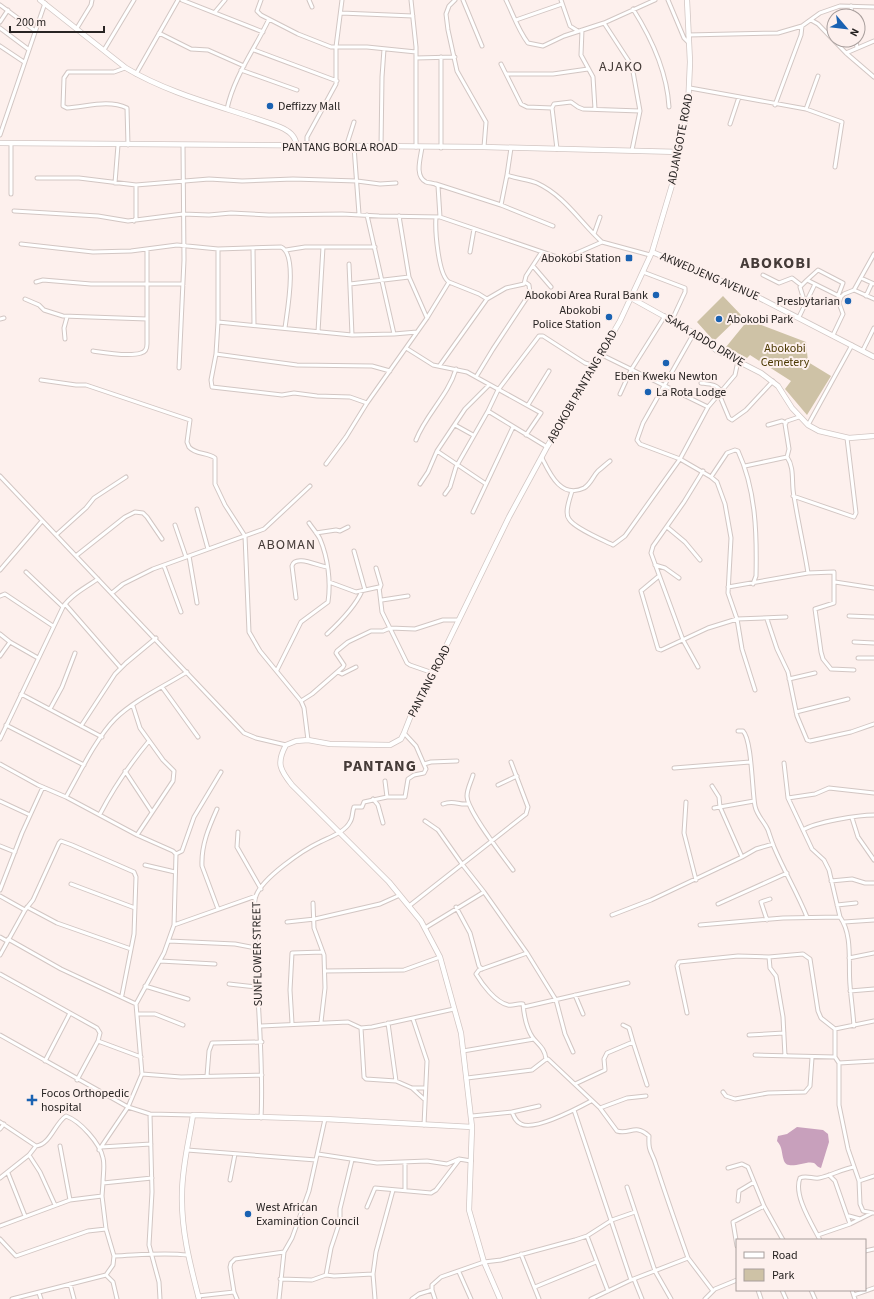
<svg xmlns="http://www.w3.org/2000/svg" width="874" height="1299" font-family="'Source Sans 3',sans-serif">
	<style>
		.green { fill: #cec2a6 }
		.water { fill: #c8a0bc }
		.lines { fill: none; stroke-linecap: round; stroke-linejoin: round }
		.street-casing { stroke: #d2c6c3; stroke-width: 5 }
		.secondary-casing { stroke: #d2c6c3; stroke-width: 6 }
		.street { stroke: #fff; stroke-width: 3 }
		.secondary { stroke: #fff; stroke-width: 4.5 }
		.poi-dot { fill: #1a62b2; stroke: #fdf0ed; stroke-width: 1.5 }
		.labels { text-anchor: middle; stroke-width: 4; stroke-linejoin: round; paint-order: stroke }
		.poi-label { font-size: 12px; fill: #282423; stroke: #fdf0ed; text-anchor: start }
		.street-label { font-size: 12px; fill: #282423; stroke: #fdf0ed }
		.park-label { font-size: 12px; fill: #4a3800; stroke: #fdf0ed }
		.quarter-label { font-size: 14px; letter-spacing: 1px; fill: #453b38; stroke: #fdf0ed }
		.district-label { font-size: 16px; font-weight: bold; letter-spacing: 1px; fill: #453b38; stroke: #fdf0ed }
	</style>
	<rect width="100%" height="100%" fill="#fdf0ed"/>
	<path class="green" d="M723 296 741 315 714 341 697 322Z
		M748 320 806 342 808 362 831 376 807 415 785 389 791 381 750 355 747 358 726 347Z"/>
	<path class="water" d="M797 1127 823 1130 828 1134 829 1142 821 1168C817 1167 817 1165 814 1163 806 1160 788 1171 784 1161 781 1152 783 1148 777 1141L778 1136 787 1134Z"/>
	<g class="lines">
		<defs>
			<path id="street" d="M182 0 263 32
				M261 0 257 11 261 15 298 34 331 47H367L416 52
				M309 0 312 7
				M411 0 416 47V147
				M455 0 449 6 446 14 448 30 457 71 486 122 484 147
				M463 0 482 46
				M506 0C513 14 518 30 528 43L543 46 564 36 604 23 655 0
				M561 0 570 26 578 31
				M668 0 684 38 688 42
				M0 5 34 30
				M851 6 852 16
				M633 9C652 39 667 71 669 107
				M215 12 225 0
				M341 13 413 16
				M516 20 562 4
				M811 20 818 24 846 53 874 77
				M0 22 8 10
				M604 23 632 66 640 111 632 150
				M0 28 28 49
				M77 28 91 5 92 0
				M582 30 581 55 593 77 595 109
				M159 33 191 49 208 50 244 66
				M688 35 778 33 802 26 820 13 840 6 874 7
				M856 40 857 48
				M0 46 24 62
				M104 50 134 0
				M254 50 337 81
				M846 53 874 41
				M441 57V148
				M416 58 455 57
				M501 64 521 104 527 107 552 108 557 149
				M125 68 114 72H68L64 78 63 106 67 108C86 107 108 99 127 108L128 145
				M241 70 297 90
				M136 74 178 0
				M507 74H553L588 69
				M690 88 806 109 842 122 835 167
				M775 105 801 35 802 26
				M552 108 554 104 571 102 578 107 583 109 640 111
				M227 109C234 76 255 49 269 19
				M806 109 818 76
				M730 124 739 97
				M0 135 45 3
				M307 146V137L336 84V47L342 0
				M346 147 354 122
				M354 147 359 214
				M381 147 382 77 384 49
				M422 147C421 157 414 176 426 182 431 184 434 182 438 186L440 217
				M511 148 507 175C517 179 528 179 537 183 565 196 580 222 602 242
				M37 178H79L136 185 209 179 242 181 293 179 357 181 380 184 396 183
				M115 183 118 145
				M436 184 501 205 553 226
				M11 194V144
				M501 205 507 175
				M14 211 98 216 128 221 183 214 209 215 231 213 269 215 342 214 379 216 440 217 563 259 602 242 650 255
				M134 221 136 218V185
				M594 234 600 217
				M21 244 93 252 131 251 177 245 218 249 281 247C298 254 287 312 285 328
				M218 249V322L216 354 211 380 212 387 282 395 294 393 317 396 350 397 367 403 427 318 449 282C438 275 435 230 436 217
				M253 249 254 324
				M286 250 305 247H375
				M470 252 474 229
				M349 264 352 335
				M533 266 551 287
				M643 272 685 288V292L672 320
				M763 275 779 283 792 278 801 285
				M409 277 427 318
				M861 278 874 284
				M807 280 818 270 820 271 843 283 838 296
				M36 282 43 280 91 284H183
				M449 282 479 294 487 299
				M350 284 409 277 399 216
				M854 290 874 299
				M866 296 872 283
				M25 299 39 305 44 310 63 316 147 319
				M807 302 804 300 800 287 807 280 841 297
				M799 317 815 284
				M0 319 4 318
				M218 322 352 335 394 334 367 215
				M318 332 323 247
				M694 333 643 423 637 440 640 444 680 459 711 477 717 482 725 504 731 538 728 593 737 619 742 649 755 690
				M394 334 417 332
				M833 335 843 314 839 303 841 297 844 294 854 290 874 254
				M65 339 64 328 67 317
				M406 348 433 365 467 372 476 377 493 349 530 293 529 285 525 282
				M863 350 874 328
				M93 351C106 353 129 357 141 353 146 352 147 348 147 344V249
				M216 354 297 365 372 366 390 371
				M602 355 708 407
				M440 365 487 299 506 288 524 284 526 276 541 253
				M179 368 184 260 183 146
				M631 370 665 316
				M476 377 541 413 526 435
				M41 380 76 385H86L190 420 187 442 189 447C196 455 207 452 215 458V484L225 505 245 536 249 632 260 651 301 701 304 708 308 740
				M701 383C708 384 718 384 721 392
				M620 394 631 370
				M719 394 729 418 732 420 746 410 773 381
				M528 405 549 371
				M488 411 498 390 539 336H543L585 363 595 366
				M799 417 787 421 785 424 789 449 787 457C795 468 791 484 794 496 798 522 804 547 808 573
				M455 425 473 435
				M768 425 782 421 786 423
				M808 425 852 345
				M416 440C426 414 448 396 456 369
				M437 451 486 484
				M542 458C550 474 561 499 584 488 591 484 593 476 598 471 602 468 606 464 610 461
				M326 464 346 437 367 403
				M745 466 787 457
				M0 476 244 733 256 738 286 745
				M711 477 727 453 735 450 738 451C756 490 757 534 756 576L753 584
				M420 484 428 472 437 451 465 409 489 385
				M572 491C570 498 564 513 569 519 574 528 603 540 613 545L625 536 680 459 708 407 735 375 738 361
				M445 494 450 487 456 467 488 411 547 447
				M793 496 854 517 856 513 847 438
				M197 509 208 549
				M473 512 513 427
				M175 525 186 557
				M667 527 685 542 700 560
				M316 533 336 530 340 531 348 527
				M56 535 86 508 94 498 126 477
				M354 551 365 590
				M77 555 125 517 135 512 143 513 147 517 162 539
				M189 556 197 603
				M655 565 665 568 679 578
				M164 566 181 612
				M376 568 381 585 380 588
				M0 570 42 521
				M26 572 63 607
				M659 576 641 591 658 649 661 650 708 628 737 619 786 617
				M329 582 356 592 379 587 382 612 407 663 410 665 433 673
				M835 582 874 588
				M728 587 808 573 834 572V603L815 609 821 652 823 659 831 669 854 670
				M112 593 123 584 153 569 264 529 310 486
				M0 596 5 594 53 626
				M296 598 292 566C295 554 318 566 327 567
				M382 600 408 596
				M65 604 120 667
				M849 616 874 617
				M767 619 777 649 788 672 797 716 807 740 810 741 851 732 874 724
				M0 634 10 642 38 658
				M327 634C340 622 355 607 362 591
				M854 642 874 643
				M0 656 10 642
				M858 658H874
				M698 667 683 640 651 553 653 546 684 502 703 471
				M277 670 301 622 328 602C331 582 328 558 320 539 317 533 313 529 309 523
				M338 672 342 674 356 667
				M789 679 815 673
				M162 687 198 737
				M21 694 102 737
				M301 701 312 694 343 667 344 665 336 653 337 651 348 642 371 631H383L390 628 415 629 443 620H459
				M133 706 140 728 163 760 174 771 173 781 137 835
				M50 709 62 687 75 653
				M796 712 848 699
				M6 725 84 765
				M81 726 115 674 126 663 156 638
				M738 731H743C752 740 752 791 755 806 757 816 764 821 768 830 770 836 772 842 774 847 784 871 797 892 807 917
				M0 739 63 607C71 595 86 587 98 579
				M784 763 788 798 812 849 824 860 829 870 840 917C853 935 848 963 850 985 851 998 853 1012 854 1026
				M0 764 38 785 66 797 137 835 173 851 176 854 174 925
				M424 764 431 762 457 761
				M674 768 750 762
				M125 771 152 812
				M473 775C471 782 467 789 467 796 467 811 503 856 513 870
				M385 781 387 797
				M498 785 517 776
				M712 786 719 797 720 807 742 857 756 849 773 844
				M66 797C79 774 97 737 115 719 134 700 165 686 187 672
				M788 798 815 794 829 788 874 793
				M373 799 378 805 383 823
				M0 801 30 815
				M686 802 684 833 696 880
				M443 804C454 800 458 805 468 804
				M714 808 754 801
				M217 809C209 827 201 845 202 866L218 909
				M100 814C114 787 130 764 149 741
				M852 818 858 837 874 860
				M425 821 438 830 462 864 484 892
				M803 830C815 822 859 815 874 815
				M238 832 237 847 261 889
				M0 846 15 852
				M176 854 182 851 194 817 221 772
				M145 865 175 872
				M831 881 852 879 865 883H874
				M71 884 135 908
				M0 890 22 833 43 787
				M0 896 25 910
				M313 903 314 928 324 955 325 988 321 1022
				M718 904 787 873
				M837 905 856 903
				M409 906 526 814 528 807 511 762
				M27 907 57 923 131 949
				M456 907 470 933 479 966 482 969
				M612 915 651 900 742 857
				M767 920 761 902 770 899
				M287 922 315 919 380 904 400 895
				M844 922 874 920
				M700 925 783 918 840 917
				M425 928 484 892 527 953 556 1000 565 1034 573 1052
				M0 937 7 941
				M8 939 61 969 136 1004
				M169 941 235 944 256 948
				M527 953 479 970 476 974C482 984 495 1002 508 1005 513 1006 518 1003 523 1004 524 1016 526 1028 533 1038 539 1045 545 1049 546 1059
				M0 955 25 910 33 900 59 843 61 841 72 845 134 872 136 877 134 934 122 995
				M769 957 770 968 776 976 783 1017 785 1056
				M849 958 874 953
				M160 961 215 964
				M325 971 404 970 440 957
				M0 974 97 1028 100 1033 98 1041 77 1080
				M229 984 257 987
				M145 986 188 999
				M850 991 874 989
				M575 995 583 1014
				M524 1007 628 983
				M687 1013 677 966 679 962 738 956 769 957 803 954 810 959 818 1011 821 1018 835 1029
				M137 1014H155L183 1025
				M413 1019 427 1061 424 1125
				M292 1023 290 990 292 953 323 952
				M388 1023 396 1081
				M261 1026 348 1022 361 1028 372 1027 454 1009
				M361 1028 364 1077 366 1079 396 1081 412 1088H425
				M0 1035 128 1107 150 1114 193 1115
				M749 1035 784 1033
				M98 1041 141 1057
				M633 1042 647 1085
				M463 1051 534 1039
				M755 1055 835 1057
				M45 1061 70 1013
				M839 1063 874 1061
				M142 1074 181 1077 262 1075
				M207 1076 209 1051 212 1043 262 1042
				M467 1078 532 1070 545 1060 548 1059 600 1108 617 1131C630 1135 635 1123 649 1136 648 1153 652 1151 656 1165 666 1196 677 1227 688 1258
				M575 1084 605 1070 604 1059 607 1053 633 1042 629 1028 623 1025
				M412 1088 424 1099
				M723 1092 726 1096 735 1099 768 1093 805 1092 810 1086 812 1058
				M600 1108 627 1098 646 1096
				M574 1110 631 1280
				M512 1112C514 1117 516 1122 521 1124 535 1131 578 1108 591 1101
				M150 1114 152 1192 149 1245 159 1282 160 1299
				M472 1116 512 1112 539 1106
				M261 1118C264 1061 257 1005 256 948 255 936 252 907 256 896 262 878 303 850 320 842 330 837 345 832 350 822 353 818 352 812 354 807H362L364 802 387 797H405L408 779 414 775 424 773 426 769 416 746 404 733
				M0 1122 36 1146
				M0 1129 4 1124
				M60 1146 70 1200
				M101 1147 151 1144
				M99 1150 128 1107 142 1074 136 1004 164 953 174 925 256 896
				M187 1150 316 1160
				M318 1154 377 1163 427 1161 447 1164 459 1159 471 1161
				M29 1155 40 1172 55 1205
				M728 1168 742 1164 748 1167 764 1206 783 1240
				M8 1173 25 1216
				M829 1175 835 1181 850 1224
				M0 1178 29 1155 36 1146C50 1145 55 1123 66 1116 80 1121 100 1143 103 1158 105 1165 103 1175 103 1183
				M230 1180 235 1154
				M859 1181 874 1176
				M627 1187 655 1271 671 1299
				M405 1190V1163
				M738 1201 739 1191 754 1182
				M367 1207 375 1188 431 1193 436 1190 459 1160
				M873 1213 863 1211 860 1204 859 1181 848 1149 839 1105V1063L835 1057V1029L874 1021
				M849 1216 860 1219
				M0 1226 70 1200 102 1196
				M818 1235 850 1224 872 1213
				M587 1236 608 1291
				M0 1239 16 1256 88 1231 106 1229
				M820 1240C812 1224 793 1195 800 1178 806 1175 813 1179 819 1178 830 1176 842 1169 854 1167
				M737 1246 733 1222 764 1206
				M865 1251 874 1249
				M521 1254 539 1299
				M114 1256C139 1255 163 1252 188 1255
				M459 1272 471 1299
				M106 1275 113 1282 117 1299
				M326 1275 331 1248 340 1221V1209L352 1160
				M280 1279 312 1280 326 1275 334 1276 373 1274
				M634 1279 642 1299
				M70 1284 74 1299
				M535 1287 596 1262
				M432 1290 435 1299
				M758 1290 761 1299
				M782 1290 786 1299
				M811 1290 815 1299
				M852 1290 855 1299
				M234 1292 237 1299
				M39 1293 41 1299
				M854 1295 874 1288
				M198 1296 234 1292 230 1267 231 1263 235 1259 284 1252
				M12 1299 106 1275 113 1265 114 1256 106 1229 102 1196 103 1183 152 1178
				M279 1299 284 1252 292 1238 309 1191 325 1119
				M375 1299 373 1274 376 1252 393 1190
				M412 1299 419 1294 432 1290V1285L441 1277 484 1262 501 1260 575 1240 587 1236 612 1220 635 1212
				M591 1299 631 1280 688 1258 713 1291
				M705 1299 715 1289 737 1280"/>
			<path id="secondary" d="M40 0 126 68C173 96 229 108 280 127 289 131 295 135 297 146
				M0 143 484 147 680 152
				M652 252 748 292 874 357
				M631 298 694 333 716 350 761 373 778 386 792 408 808 425 819 431 849 438 874 436
				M472 1127 461 1033 440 957 421 921 389 882 292 785C280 770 276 763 286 745L296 741 308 740 330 744 390 745 401 739 404 733 415 705 433 673 509 517 547 447 620 321 652 252 672 185 688 108 690 62 687 0
				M199 1299C190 1264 181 1230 182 1194 182 1167 189 1141 193 1115L325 1119 472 1127 469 1210 484 1262 500 1299"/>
		</defs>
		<use href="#street" class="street-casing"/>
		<use href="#secondary" class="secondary-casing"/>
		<use href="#street" class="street"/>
		<use href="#secondary" class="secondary"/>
	</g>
	<g class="poi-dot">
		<circle cx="270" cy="106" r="4"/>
		<rect x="625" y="254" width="8" height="8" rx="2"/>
		<circle cx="656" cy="295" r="4"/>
		<circle cx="848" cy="301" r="4"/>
		<circle cx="609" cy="317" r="4"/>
		<circle cx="719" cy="319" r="4"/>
		<circle cx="666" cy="363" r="4"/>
		<circle cx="648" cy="392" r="4"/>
		<path d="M30 1094h4v4h4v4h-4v4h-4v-4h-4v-4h4z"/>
		<circle cx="248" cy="1214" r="4"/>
	</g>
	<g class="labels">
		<g class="poi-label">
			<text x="278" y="110">Deffizzy Mall</text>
			<text x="621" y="262" text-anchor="end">Abokobi Station</text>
			<text x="648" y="299" text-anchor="end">Abokobi Area Rural Bank</text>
			<text x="840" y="305" text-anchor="end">Presbytarian</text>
			<text x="601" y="314" text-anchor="end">Abokobi<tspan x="601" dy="14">Police Station</tspan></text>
			<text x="727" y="323">Abokobi Park</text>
			<text x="666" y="380" text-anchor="middle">Eben Kweku Newton</text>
			<text x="656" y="396">La Rota Lodge</text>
			<text x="41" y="1097">Focos Orthopedic<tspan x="41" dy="14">hospital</tspan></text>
			<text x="256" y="1211">West African<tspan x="256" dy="14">Examination Council</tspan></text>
		</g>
		<g class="street-label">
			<text transform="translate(680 139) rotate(-79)" y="4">ADJANGOTE ROAD</text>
			<text x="340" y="151">PANTANG BORLA ROAD</text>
			<text transform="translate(710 276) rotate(23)" y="4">AKWEDJENG AVENUE</text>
			<text transform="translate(705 340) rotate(31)" y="4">SAKA ADDO DRIVE</text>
			<text transform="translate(582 386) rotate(-60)" y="4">ABOKOBI PANTANG ROAD</text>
			<text transform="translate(429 681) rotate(-63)" y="4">PANTANG ROAD</text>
			<text transform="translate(257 954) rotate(-91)" y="4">SUNFLOWER STREET</text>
		</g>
		<g class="park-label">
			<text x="785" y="352">Abokobi<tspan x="785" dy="14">Cemetery</tspan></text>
		</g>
		<g class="quarter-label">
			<text x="621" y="71">AJAKO</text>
			<text x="287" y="549">ABOMAN</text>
		</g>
		<g class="district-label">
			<text x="776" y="268">ABOKOBI</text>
			<text x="380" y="771">PANTANG</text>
		</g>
	</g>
	<rect x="736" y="1239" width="130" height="52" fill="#fdf0ed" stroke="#a89e9c"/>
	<rect x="744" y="1252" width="20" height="6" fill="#ffffff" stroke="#a89e9c"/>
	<text x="772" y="1259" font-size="12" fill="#282423">Road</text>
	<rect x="744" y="1269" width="20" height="12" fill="#cec2a6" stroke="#a89e9c"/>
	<text x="772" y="1279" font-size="12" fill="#282423">Park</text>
	<g transform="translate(846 28) rotate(118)"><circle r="19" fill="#fdf0ed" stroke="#a89e9c"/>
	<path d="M0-3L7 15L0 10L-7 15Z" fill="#1a62b2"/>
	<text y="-6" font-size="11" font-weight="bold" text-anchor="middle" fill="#282423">N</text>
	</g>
	<path d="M10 26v6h94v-6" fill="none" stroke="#282423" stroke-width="2"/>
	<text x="16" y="26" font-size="12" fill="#282423" stroke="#fdf0ed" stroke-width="3" paint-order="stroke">200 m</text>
</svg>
